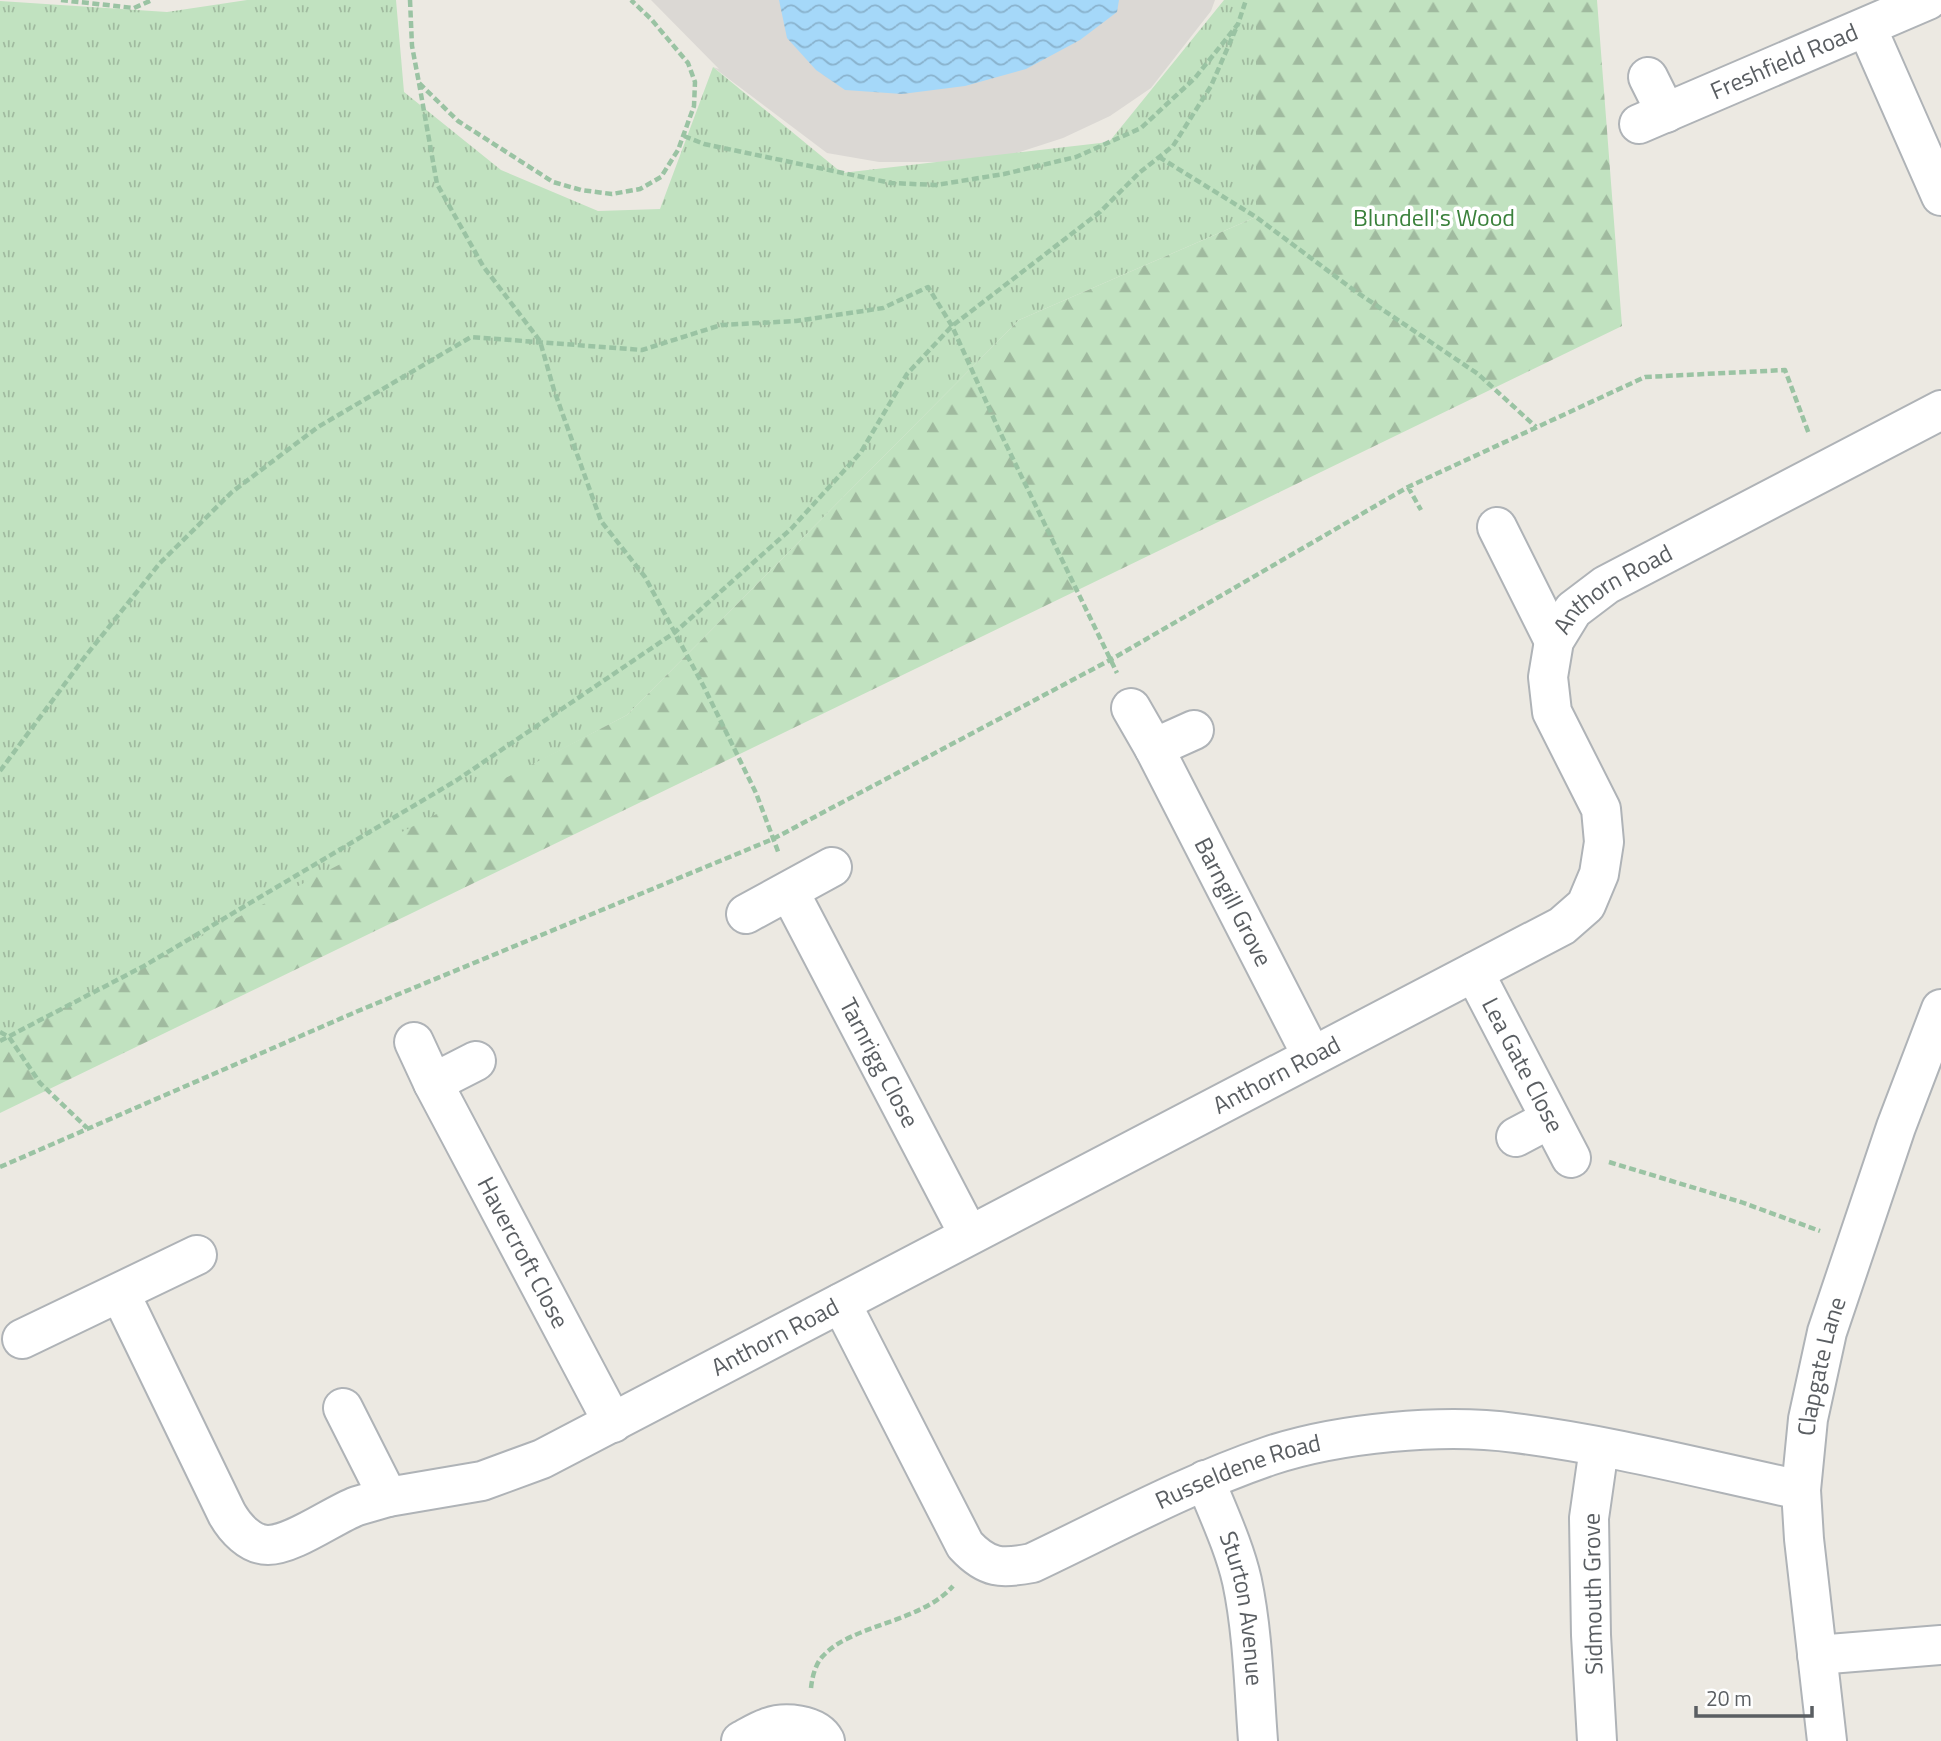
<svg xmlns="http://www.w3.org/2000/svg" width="1941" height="1741" font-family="'Titillium Web',sans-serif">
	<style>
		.industrial { fill: #dbd8d4 }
		.grass { fill: url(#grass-tufts) }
		.forest { fill: url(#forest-firs) }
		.water { fill: url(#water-waves) }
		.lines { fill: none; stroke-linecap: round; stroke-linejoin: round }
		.minor-casing { stroke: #afb3b7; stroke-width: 42 }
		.path { stroke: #9ac3a3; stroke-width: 4.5; stroke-dasharray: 7 3.5; stroke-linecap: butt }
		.minor { stroke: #fff; stroke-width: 38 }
		.labels { text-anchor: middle; stroke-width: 7; stroke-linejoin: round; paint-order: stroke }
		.street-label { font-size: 24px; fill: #5a5e62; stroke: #fff }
		.park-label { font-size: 24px; fill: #3a813b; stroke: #fff }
	</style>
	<defs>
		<pattern id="grass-tufts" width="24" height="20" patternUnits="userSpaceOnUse" patternTransform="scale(1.75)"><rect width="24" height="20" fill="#c1e2c0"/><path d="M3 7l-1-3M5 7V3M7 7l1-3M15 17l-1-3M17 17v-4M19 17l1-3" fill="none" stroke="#a0ba9f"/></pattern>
		<pattern id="forest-firs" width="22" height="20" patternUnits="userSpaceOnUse" patternTransform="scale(1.75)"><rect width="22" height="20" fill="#c1e2c0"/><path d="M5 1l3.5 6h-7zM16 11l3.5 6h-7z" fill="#a0ba9f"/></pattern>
		<pattern id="water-waves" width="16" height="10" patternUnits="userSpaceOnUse" patternTransform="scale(1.75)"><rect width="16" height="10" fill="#a5d8f9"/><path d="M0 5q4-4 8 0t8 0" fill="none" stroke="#89b2cd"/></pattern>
	</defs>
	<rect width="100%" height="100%" fill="#ece9e2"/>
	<path class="industrial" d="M651 0H1215L1211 11 1151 88 1110 116 1063 138 1014 154 956 162H879L827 153 713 67 719 69Z"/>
	<path class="grass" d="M247 0H396L404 92 501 170 598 211 660 209 713 67 842 173 1109 142 1224 0H1262L1256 217 1019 320 627 715 0 1046V1L167 12Z"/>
	<path class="forest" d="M1256 0H1597L1622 326 0 1113V1041L627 715 1019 320 1256 217Z"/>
	<path class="water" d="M779 0H1119L1117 12 1080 40 1026 69 965 86 902 94 845 90 816 70 787 38Z"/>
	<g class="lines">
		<defs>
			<g id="minor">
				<path d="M1867 28 1941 196"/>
				<path d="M1648 77 1666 113"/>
				<path id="s1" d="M1639 124 1928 0"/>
				<path d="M1497 527 1554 641"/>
				<path d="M1131 708 1154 748 1194 730"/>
				<path id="s2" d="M1154 748 1312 1056"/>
				<path id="s3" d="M789 891 969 1235"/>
				<path d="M746 914 832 867"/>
				<path id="s4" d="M1474 972 1571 1158"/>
				<path d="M414 1042 433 1083 476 1061"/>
				<path id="s5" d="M433 1083 613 1423"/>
				<path d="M1516 1137 1550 1119"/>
				<path d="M120 1293 227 1514C235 1528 250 1545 268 1545 293 1545 333 1515 357 1506 367 1503 378 1500 388 1497"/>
				<path id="s6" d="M841 1303 965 1545C987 1569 1002 1569 1032 1563 1110 1526 1187 1484 1269 1456 1338 1433 1443 1423 1515 1433 1611 1445 1707 1470 1801 1490"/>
				<path d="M22 1339 197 1255"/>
				<path id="s7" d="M343 1408 388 1497 482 1481 542 1459 1562 926 1586 905 1599 874 1604 842 1601 809 1552 712 1548 677 1554 641 1573 610 1606 585 1941 410"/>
				<path id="s8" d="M1205 1480C1218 1513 1234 1546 1242 1581 1253 1633 1254 1688 1258 1741"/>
				<path d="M1817 1655 1941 1645"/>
				<path d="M741 1741C749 1737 758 1731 767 1728 784 1721 816 1724 825 1741"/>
				<path d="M1597 1741 1591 1635 1589 1518 1599 1448"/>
				<path id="s9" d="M1827 1741 1804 1539 1801 1490 1808 1419 1827 1332 1896 1127 1941 1009"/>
			</g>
		</defs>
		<use href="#minor" class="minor-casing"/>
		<path class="path" d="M61 0 134 8 152 0
			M410 0 412 46 419 83 458 121 553 182 581 190 612 194 640 189 661 177 678 150 694 106 695 82 688 63 651 19 631 0
			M419 83 437 184 483 266 540 341 554 390 601 521 645 577 704 687 756 793 779 854
			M684 136 704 144 891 183 936 185 1004 174 1076 157 1141 128 1195 78 1238 24 1246 0
			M1159 157 1256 217 1355 291 1478 374 1536 427
			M1408 487 1421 510
			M0 771 84 658 160 563 232 492 318 427 471 337 642 350 721 325 796 321 883 308 928 287 952 326 999 430 1117 673
			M0 1032 9 1037 40 1083 87 1128
			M0 1041 144 966 457 780 674 633 791 529 861 452 907 374 952 326 1100 212 1139 173 1173 146 1211 86 1238 24
			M1609 1162 1741 1202 1820 1231
			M0 1167 358 1011 773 839 1112 659 1408 487 1645 377 1785 370 1809 434
			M811 1688C812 1678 815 1665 822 1657 851 1624 921 1623 953 1586"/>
		<use href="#minor" class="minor"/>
	</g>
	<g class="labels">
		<g class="street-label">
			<text dy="8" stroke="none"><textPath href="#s1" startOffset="158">Freshfield Road</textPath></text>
			<text dy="8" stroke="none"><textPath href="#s7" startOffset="1802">Anthorn Road</textPath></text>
			<text dy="8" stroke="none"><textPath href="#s2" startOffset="173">Barngill Grove</textPath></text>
			<text dy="8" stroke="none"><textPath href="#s3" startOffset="194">Tarnrigg Close</textPath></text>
			<text dy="8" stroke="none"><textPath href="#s4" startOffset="105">Lea Gate Close</textPath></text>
			<text dy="8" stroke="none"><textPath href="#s7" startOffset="1088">Anthorn Road</textPath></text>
			<text dy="8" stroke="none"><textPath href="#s5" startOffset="192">Havercroft Close</textPath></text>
			<text dy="8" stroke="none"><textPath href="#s7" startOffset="522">Anthorn Road</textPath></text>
			<text dy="8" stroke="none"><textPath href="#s9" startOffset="378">Clapgate Lane</textPath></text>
			<text dy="8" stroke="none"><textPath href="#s6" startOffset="572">Russeldene Road</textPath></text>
			<text transform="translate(1593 1594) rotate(-91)" y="8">Sidmouth Grove</text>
			<text dy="8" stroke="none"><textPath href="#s8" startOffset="135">Sturton Avenue</textPath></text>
		</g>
		<g class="park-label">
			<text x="1434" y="226">Blundell's Wood</text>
		</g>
	</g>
	<path d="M1696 1706v10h116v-10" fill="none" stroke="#5a5e62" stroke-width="3.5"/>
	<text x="1706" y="1706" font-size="21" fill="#5a5e62" stroke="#ffffff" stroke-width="5" paint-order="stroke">20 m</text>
</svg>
